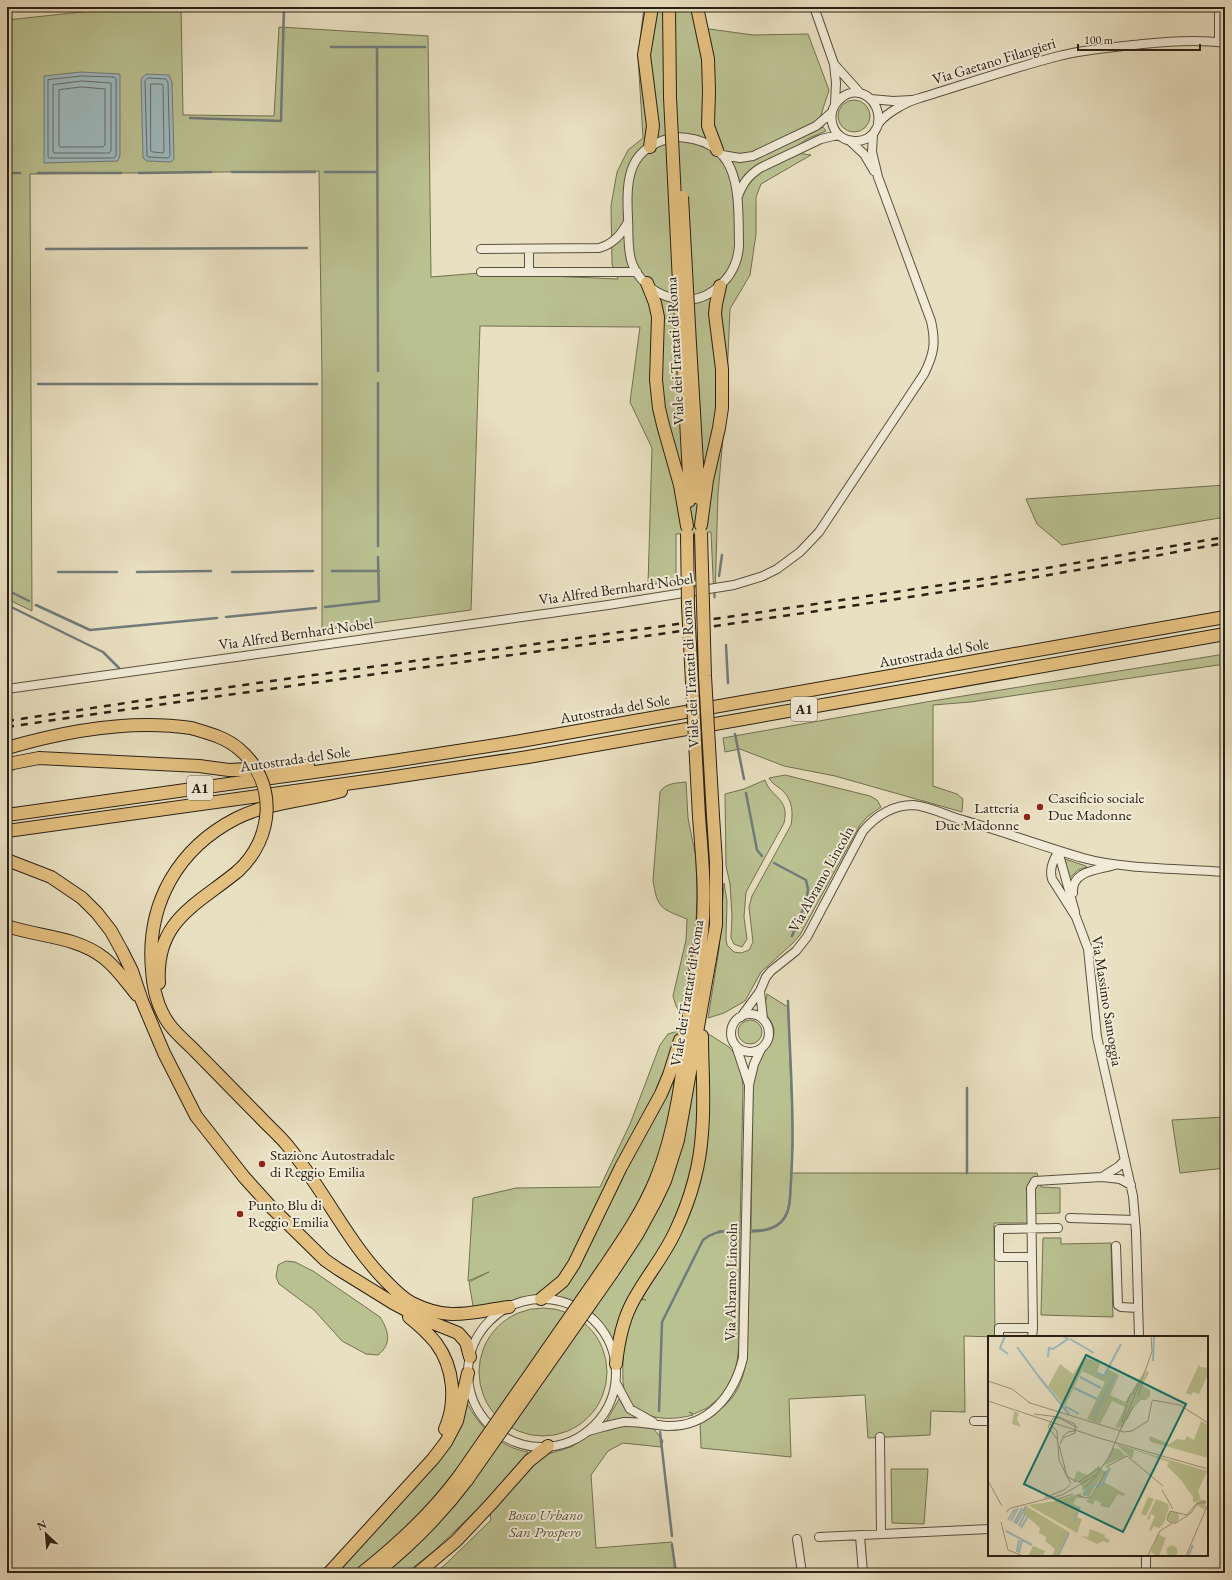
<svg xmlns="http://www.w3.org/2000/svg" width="1232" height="1580" font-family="'EB Garamond',serif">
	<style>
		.green { fill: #bac191; stroke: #727052 }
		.water { fill: #9ebabf; stroke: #707c7b }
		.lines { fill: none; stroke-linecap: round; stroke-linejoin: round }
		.shore { stroke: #646d6a; stroke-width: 1 }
		.stream { stroke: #707c7b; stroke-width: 2.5 }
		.minor-casing { stroke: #5a503f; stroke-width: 10 }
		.highway-casing { stroke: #2b2014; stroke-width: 14 }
		.minor { stroke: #f1ebd7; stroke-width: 8 }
		.highway { stroke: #e4c080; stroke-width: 12 }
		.rail { stroke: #2b2014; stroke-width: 2.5; stroke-dasharray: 7 7; stroke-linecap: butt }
		.highway-bridge-casing { stroke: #2b2014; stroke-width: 14; stroke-linecap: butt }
		.highway-bridge { stroke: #e4c080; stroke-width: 12 }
		.poi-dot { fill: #8f2418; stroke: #f1ebd7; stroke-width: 1.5 }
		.labels { text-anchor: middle; stroke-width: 4; stroke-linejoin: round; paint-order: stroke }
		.shield { fill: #f1ebd7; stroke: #665d4e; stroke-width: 1 }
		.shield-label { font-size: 14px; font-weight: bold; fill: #2b2014 }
		.street-label { font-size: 15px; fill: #2b2014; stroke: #f1ebd7 }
		.poi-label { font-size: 15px; fill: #2b2014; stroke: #f1ebd7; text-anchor: start }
		.park-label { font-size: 15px; font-style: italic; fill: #56503a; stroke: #f1ebd7 }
		.inset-river { fill: none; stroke: #9ebabf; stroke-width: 2 }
		.inset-road { fill: none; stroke: #9d937c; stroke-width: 1 }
		.view { fill: #0f766e; fill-opacity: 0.15; stroke: #0f766e; stroke-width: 2 }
		.inset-edge { fill: none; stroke: #2b2014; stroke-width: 2 }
	</style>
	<rect width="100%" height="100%" fill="#e9e0c1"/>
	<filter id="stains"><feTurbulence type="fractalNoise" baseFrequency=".005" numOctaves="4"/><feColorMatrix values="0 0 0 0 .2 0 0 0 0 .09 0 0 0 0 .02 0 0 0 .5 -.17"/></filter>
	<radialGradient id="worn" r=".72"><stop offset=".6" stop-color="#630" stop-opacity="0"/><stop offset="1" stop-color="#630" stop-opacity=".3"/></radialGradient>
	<path class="green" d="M128 7H181L183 115 274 116 279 27 428 36 431 277 480 273 618 279 612 264 611 206 617 172 628 150 643 138 638 57 644 7H703L702 28 753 35 808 34 829 90 821 115 810 134 823 127 826 131 807 139 790 152 811 155 761 184 756 197V234L750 275 730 309 726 403 718 494 715 598H714L711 532 676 534V581L648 585 652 448 630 402 640 327 480 326 471 610 322 630V377L319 171 30 174 32 611 7 599V20Z
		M838 116a16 16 0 1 1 32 0a16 16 0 1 1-32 0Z
		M1225 485V517L1062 545 1037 524 1026 499Z
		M1225 654V664L971 702 933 705V786L957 794 963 799 962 812 835 776 784 766 740 749 725 752 723 738 932 701Z
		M785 775 870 796 877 800 881 807 867 817 860 825 800 935 793 943 761 972 745 1001 724 1013 708 1018 719 949 724 883 727 901 726 939 727 945 734 952 741 953 749 950 753 942 749 907 752 896 791 825C793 813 793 801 783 791 778 786 773 785 769 778Z
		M765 780C771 798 790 798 784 823L746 892 744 917 747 939 742 947 734 944 731 938 732 916 730 884 726 866 725 794 744 789Z
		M686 782 688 818 696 858 697 895 696 923 681 1014 676 1006 673 996 686 940 687 919C662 909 657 909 653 880L660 792C665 783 677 783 686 782Z
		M1065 859 1086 866 1087 867 1078 870 1070 878 1064 860Z
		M767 994 788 1007 793 1145 791 1173H1037L1041 1187 1060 1188V1213L1028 1214V1223H994L995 1337 964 1336 965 1412 931 1411 930 1435 868 1438 865 1395 789 1399 791 1457 701 1448 700 1422C716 1414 730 1404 738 1388 750 1365 747 1337 748 1312 748 1285 749 1258 750 1232 780 1232 792 1220 790 1189 789 1195 790 1202 788 1208 783 1226 768 1231 751 1230L753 1085C755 1073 758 1062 764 1052 768 1045 773 1044 774 1033 775 1025 769 1020 766 1013 764 1007 766 1000 767 994Z
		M738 1032a12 12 0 1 1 24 0a12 12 0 1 1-24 0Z
		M681 1030 707 1033 729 1047 736 1055 741 1069 743 1086 740 1231H718L740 1232 739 1343 737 1362 734 1373 723 1395 707 1408 694 1414 689 1412 693 1415C667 1422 632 1420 624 1389 622 1380 623 1369 623 1361 624 1339 628 1318 640 1299L646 1300 634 1296 631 1297 623 1316 615 1347C598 1314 572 1293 534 1297 524 1298 516 1303 507 1305 496 1308 485 1309 474 1312L469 1282 489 1272 468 1281 473 1198 516 1188 600 1187 630 1124 660 1045 668 1034Z
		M1225 1117V1168L1180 1173 1172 1120Z
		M1043 1238H1061V1244L1111 1243 1113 1317 1041 1315Z
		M286 1261 295 1262 313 1271 380 1317C389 1331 392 1344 378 1355L366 1354 342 1341 314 1310 279 1284 276 1277 278 1265Z
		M479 1372a64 64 0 1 1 128 0a64 64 0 1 1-128 0Z
		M619 1399 627 1412 638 1418H625L606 1422Z
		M466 1401C479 1427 499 1447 528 1452L488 1499 434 1551 406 1573H382L469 1468 459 1466C431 1508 395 1542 356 1573H333L400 1501Z
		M616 1426H635L654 1429 663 1441 661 1447 623 1443 608 1451 591 1475 596 1548 672 1542 675 1573H435L448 1562 491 1520 490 1513 523 1474 545 1455 571 1447 592 1434Z
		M891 1469H928L924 1524 892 1523Z"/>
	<path class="water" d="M81 72 120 74V155L118 161 44 163V76Z
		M146 74 169 75 172 82 174 159 171 162 147 161 143 158 141 79Z"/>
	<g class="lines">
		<path class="shore" d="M82 76 114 77 116 79V156L114 158H49L48 157V80Z
			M148 78 166 79 168 83 170 156 168 158 148 157 147 156 145 81Z
			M82 81 111 83V151L109 153H54L53 152V85Z
			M151 84H161L163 85 164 151 163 153 153 152 151 151Z
			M82 87 105 89V145L103 147H60L59 145V90Z"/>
		<path class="stream" d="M331 47H425
			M377 47 378 371
			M190 118 281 121 284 7
			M232 172H315
			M325 172H376
			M7 173H20
			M38 173H121
			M139 173 211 172
			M46 249 307 248
			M378 383V546
			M38 384H317
			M332 571H379
			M58 572H117
			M137 572 211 571
			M232 572 313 571
			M719 576 722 555
			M7 590 29 601
			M7 605 103 652 119 668
			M36 605 90 630 217 618
			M325 607 379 601 378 557
			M226 617 316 608
			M726 645 728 683
			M735 734 744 779
			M746 793 757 850 762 856
			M774 863 806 880 808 889 806 902 792 936
			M967 1088V1173
			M753 1231C765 1231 778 1229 785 1217 791 1207 790 1193 791 1181 795 1121 790 1061 788 1001
			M659 1411 662 1322 703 1240C712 1233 719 1231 730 1231
			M660 1432 672 1536
			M672 1545 676 1573"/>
		<defs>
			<path id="minor" d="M814 7 834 64 836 83 835 104
				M1219 7V42
				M834 64 860 93
				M871 99 893 101 912 100
				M878 123C882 101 858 82 840 99 823 114 833 143 857 141 865 141 873 136 876 129 877 128 878 124 879 123 886 113 908 101 920 98 966 84 1012 68 1059 56 1086 49 1115 47 1143 44 1171 41 1198 39 1225 43
				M676 137C743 139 738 194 739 245 738 264 729 280 713 291 686 311 644 295 632 263 627 249 629 233 628 218 626 177 628 146 676 137Z
				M850 141 864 154 874 171
				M722 155 740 158 753 156 816 126 831 113
				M738 196C743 183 748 176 760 168L821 139 838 135
				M481 249 599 248C613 244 621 235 628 222
				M481 272H637
				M529 272V249
				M7 689 608 605 734 585 763 576 777 569 800 552 819 532 924 374C934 354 936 343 931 321L878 177 872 152 873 134
				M1058 851C1054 860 1049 868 1052 879L1076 917 1088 949 1097 1037 1133 1196 1136 1232 1139 1337
				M1058 851 1075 912
				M1073 893C1071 870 1099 870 1115 865
				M760 991 763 1019
				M731 1033a19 19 0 1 1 38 0a19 19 0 1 1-38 0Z
				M741 1017 760 991 766 977 771 971 796 951 807 937 863 831C876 816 893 805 913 805 927 806 942 813 956 818 999 830 1041 846 1083 858 1127 870 1180 868 1225 872
				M736 1046 749 1085
				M1102 1177 1118 1167 1125 1160
				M1070 1218 1135 1220
				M1116 1246 1118 1305 1121 1307 1138 1308
				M1032 1257H999V1229L1058 1228
				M468 1373a74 74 0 1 1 148 0a74 74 0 1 1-148 0Z
				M999 1337V1328H1033
				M1032 1337 1033 1328 1031 1188 1035 1181 1102 1177 1120 1179 1131 1185
				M616 1383 630 1409 653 1422
				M974 1421H989
				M588 1431C600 1428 612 1424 624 1422 638 1421 653 1425 667 1426 709 1427 734 1395 743 1358L749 1085 754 1064 761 1049
				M880 1437 881 1534
				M860 1536 863 1573
				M819 1537 989 1529
				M797 1539 802 1573
				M1146 1555V1573"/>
			<path id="highway" d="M669 7 670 97
				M697 7 708 59 709 91 708 126 717 150
				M650 147 653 126 644 55 652 7
				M647 283 655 303 658 317 656 380 659 408 663 425 680 485 687 526
				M690 344 699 498
				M682 345 689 476V501
				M701 525 707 480 719 428 722 408V369L715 314 716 304 720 286
				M7 748C65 731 130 719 191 728
				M7 765 13 763 39 758 199 766 229 770 308 766
				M341 791C306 801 269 802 237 818 178 848 146 904 152 970 153 990 157 1007 169 1024 177 1035 189 1044 198 1054 218 1074 238 1095 259 1116 268 1126 279 1135 287 1145 322 1187 345 1237 381 1276 391 1286 400 1297 412 1303 450 1322 470 1312 509 1307
				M7 815 393 761 521 741 1225 617
				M7 831 381 779 528 757 1225 634
				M7 860 51 877 82 898 97 913 111 931 122 951 132 971 142 1001 164 1053 196 1116 244 1177 271 1207 325 1260 338 1269 393 1303 423 1319 458 1333 466 1342 470 1357
				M7 926C39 937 76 936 104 958 117 968 127 983 137 995
				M159 983C155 920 197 905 238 871
				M604 1268C623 1240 643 1211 656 1179 679 1123 684 1058 691 998 694 976 700 955 702 932 706 894 702 856 699 817
				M612 1273 637 1235 655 1202 665 1181 678 1140 716 925V862L713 816
				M541 1299 563 1281 574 1264 621 1167 661 1094 669 1075 680 1040
				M409 1317C419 1325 428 1333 436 1343 454 1367 457 1402 445 1429
				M616 1364C618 1345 622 1323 631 1305 644 1279 664 1257 676 1230 690 1200 700 1166 702 1133 705 1101 702 1068 702 1036
				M329 1573 433 1459 446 1442 457 1421 468 1373
				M362 1573C399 1543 431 1514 460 1475
				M376 1573C412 1544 440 1516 467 1480
				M418 1573 456 1541 491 1504 529 1461 548 1446"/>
		</defs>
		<use href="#minor" class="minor-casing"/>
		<use href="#highway" class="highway-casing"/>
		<use href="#minor" class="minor"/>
		<use href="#highway" class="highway"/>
		<path class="rail" d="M7 721 257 683 735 616 995 577 1225 537
			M7 727C336 678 665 636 993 584 1071 572 1148 557 1225 543"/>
		<defs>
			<path id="highway-bridge" d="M670 97 682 345
				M682 197 690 344
				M701 533 705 676 713 816
				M687 534 688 606 699 817
				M191 728C208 733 225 737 239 749 278 782 274 838 238 871
				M460 1475 604 1268
				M467 1480 612 1273"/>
		</defs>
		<use href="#highway-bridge" class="highway-bridge-casing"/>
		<use href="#highway-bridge" class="highway-bridge"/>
	</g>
	<g class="poi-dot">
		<circle cx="1040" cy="807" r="4"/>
		<circle cx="1027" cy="817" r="4"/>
		<circle cx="262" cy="1164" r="4"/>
		<circle cx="240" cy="1214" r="4"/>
	</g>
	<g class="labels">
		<g class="shield">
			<rect x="791" y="697" width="26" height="24" rx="3"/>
			<rect x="187" y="776" width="26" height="24" rx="3"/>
		</g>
		<g class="shield-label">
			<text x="804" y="714">A1</text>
			<text x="200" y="793">A1</text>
		</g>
		<g class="street-label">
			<text transform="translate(994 61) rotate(-17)" y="5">Via Gaetano Filangieri</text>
			<text transform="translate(675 351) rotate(-93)" y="5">Viale dei Trattati di Roma</text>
			<text transform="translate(616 589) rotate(-8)" y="5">Via Alfred Bernhard Nobel</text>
			<text transform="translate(296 634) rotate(-8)" y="5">Via Alfred Bernhard Nobel</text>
			<text transform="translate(934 653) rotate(-10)" y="5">Autostrada del Sole</text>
			<text transform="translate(690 674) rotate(-93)" y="5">Viale dei Trattati di Roma</text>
			<text transform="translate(615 709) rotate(-10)" y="5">Autostrada del Sole</text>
			<text transform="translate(295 759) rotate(-8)" y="5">Autostrada del Sole</text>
			<text transform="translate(821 879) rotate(-61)" y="5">Via Abramo Lincoln</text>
			<text transform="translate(687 993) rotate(-81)" y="5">Viale dei Trattati di Roma</text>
			<text transform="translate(1107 1001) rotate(81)" y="5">Via Massimo Samoggia</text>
			<text transform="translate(731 1282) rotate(-89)" y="5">Via Abramo Lincoln</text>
		</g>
		<g class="poi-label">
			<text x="1048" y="803">Caseificio sociale<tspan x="1048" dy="17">Due Madonne</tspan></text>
			<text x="1019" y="813" text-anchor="end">Latteria<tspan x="1019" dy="17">Due Madonne</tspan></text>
			<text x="270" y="1160">Stazione Autostradale<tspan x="270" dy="17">di Reggio Emilia</tspan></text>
			<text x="248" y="1210">Punto Blu di<tspan x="248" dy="17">Reggio Emilia</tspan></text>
		</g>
		<g class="park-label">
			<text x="545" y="1520">Bosco Urbano<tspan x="545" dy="17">San Prospero</tspan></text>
		</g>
	</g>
	<g transform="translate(988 1336)">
		<rect width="220" height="220" fill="#e9e0c1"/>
		<path d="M96 21 112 27 109 36 116 40 120 33 131 39 122 59 137 66 152 42 159 34 161 37 154 49 162 54V60L158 64H153L145 73 132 96 135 91 127 92 137 71 124 65 112 88 99 83 117 46 94 35 77 70 60 50 72 28 85 38ZM211 28 212 31 220 32V38L211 58 205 56 203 59 198 57ZM22 74 31 77 29 83 33 91 24 88 26 76ZM213 85 220 89V122L163 106 161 103 162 100 181 108 189 103 197 104 199 100 206 104ZM128 108 219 135 210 155 213 164H218L217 174 207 168 214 165 205 166V161L193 144 179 130 181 126 146 114 144 123ZM125 112 131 113 138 120 115 130ZM111 130 117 136 120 134 119 131 122 132 116 146 137 158 136 160 130 158 121 172 112 170 113 167 107 164 105 169 98 165 105 159 116 136 101 161 94 158 98 150 95 153 92 147 85 145 89 135 100 139ZM93 157 94 160 91 159 95 162H88L85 168 92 171 88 181 94 183 89 197 40 169 68 165ZM160 161 166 163 158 180 153 178ZM168 163 180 168 181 172 176 187 171 192 166 190 163 195 161 194 167 180 163 178 161 184 159 183ZM38 170 81 196 69 220H64L67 213 57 205 58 201 51 197 52 192 35 177ZM179 181a6 6 0 1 1 12 0a6 6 0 1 1-12 0ZM102 193 117 199 116 201 122 204 120 207 115 205 109 208 93 200 100 201ZM170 198 178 202 171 220H168L163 216ZM178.5 215a5.5 5.5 0 1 1 11 0a5.5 5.5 0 1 1-11 0ZM45 210 57 215 55 220H40Z" fill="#bac191"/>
		<path class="inset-river" d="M17 0 12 12 20 18M82 3 106 17M29 11 51 41M60 21 61 12 65 13 80 3 75 0M165 25 166 0M109 37 116 40 133 8M51 41 81 78M92 41 113 52M86 52 109 63M114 65 127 38M77 70 91 78M107 79 114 65M111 149H114L122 132M96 160 100 153 109 148M20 184 27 173M23 185 30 172M86 186 92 171M26 187 34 172M28 188 38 170M31 190 37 178M33 192 40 180M18 195 44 209M29 216 31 204M31 217 34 204M70 220 81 197M200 220 205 209"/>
		<path class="inset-road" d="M0 45 24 53 42 67 136 96 144 95 160 85 164 65M145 57 151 45M150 60 155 46M164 64 192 69 220 87M0 65 111 102 220 133M139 67 142 59 146 57M46 78 71 81 87 88V97L75 102 72 108M138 84 145 71M134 86 139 68M61 87 69 95 71 124 83 148M74 101 80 96 87 95M69 103 60 91 65 82H71L90 92M71 109 79 140 88 146M118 131 139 120 175 150M0 145 14 170M91 146 111 132M94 154 109 140M174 154 185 173M89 159 98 162 103 161 118 135M56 162 76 154 82 149M67 164 85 158M218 167H210L203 177 188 187H183L179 184 182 175 199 179 209 167 218 165M18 176 23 172 74 159 108 139 121 121 159 30 164 15 163 0M13 186 20 214 35 220M160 219 172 195 183 188M198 220 220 168"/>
		<path class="view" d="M98 19 198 68 135 196 36 148Z"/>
		<rect width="220" height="220" class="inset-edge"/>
	</g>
	<rect width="1232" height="1580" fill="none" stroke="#e9e0c1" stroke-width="24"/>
	<rect x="8" y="8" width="1216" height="1564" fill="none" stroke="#2b2014" stroke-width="2"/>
	<rect x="12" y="12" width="1208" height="1556" fill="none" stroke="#2b2014"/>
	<g transform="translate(46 1534) rotate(334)" stroke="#f1ebd7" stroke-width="3" paint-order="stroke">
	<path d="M0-3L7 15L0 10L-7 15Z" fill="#2b2014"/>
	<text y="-6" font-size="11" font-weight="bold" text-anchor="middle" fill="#2b2014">N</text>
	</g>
	<path d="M1078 44v6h122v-6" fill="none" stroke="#2b2014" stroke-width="2"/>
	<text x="1084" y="44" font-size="12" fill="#2b2014" stroke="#f1ebd7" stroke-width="3" paint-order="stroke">100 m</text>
	<rect width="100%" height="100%" filter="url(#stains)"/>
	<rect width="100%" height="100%" fill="url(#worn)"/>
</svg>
